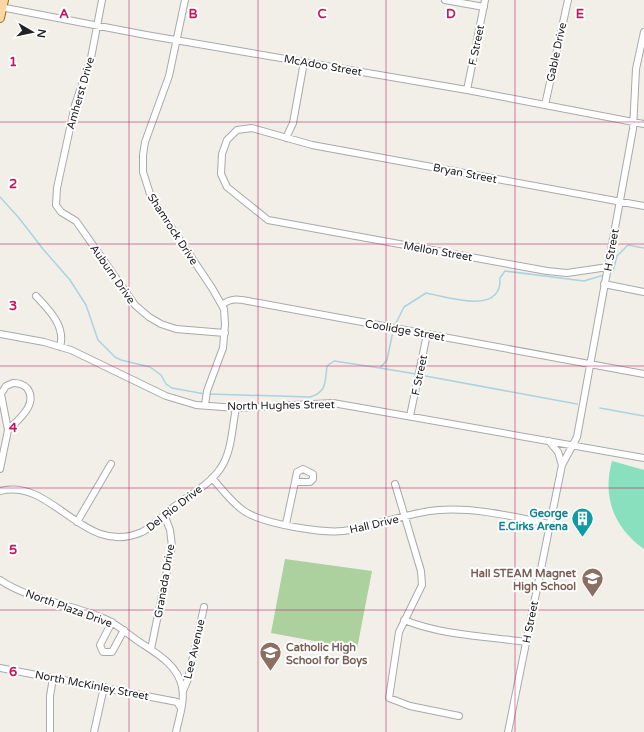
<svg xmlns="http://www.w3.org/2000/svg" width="644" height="732" font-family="'Varela Round',sans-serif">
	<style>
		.forest { fill: #add19e }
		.pitch { fill: #88e0be }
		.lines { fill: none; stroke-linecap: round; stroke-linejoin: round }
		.stream { stroke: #aad3df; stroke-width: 1.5 }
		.minor-casing { stroke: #a9a9a9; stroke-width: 8 }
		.major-casing { stroke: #a06b00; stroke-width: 10 }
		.minor { stroke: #fff; stroke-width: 6 }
		.major { stroke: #fcd6a4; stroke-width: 8 }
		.grid { fill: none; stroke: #c2185b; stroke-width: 1; stroke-opacity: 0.55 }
		.labels { text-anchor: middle; stroke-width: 4; stroke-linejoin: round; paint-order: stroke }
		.street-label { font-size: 11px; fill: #222; stroke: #fff }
		.culture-label { font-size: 11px; font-weight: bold; fill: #0d838f; stroke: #fff; text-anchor: end }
		.education-label { font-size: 11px; font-weight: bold; fill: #785e54; stroke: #fff; text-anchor: end }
		.grid-label { font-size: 13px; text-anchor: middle; font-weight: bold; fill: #c2185b; stroke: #fff; stroke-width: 4; stroke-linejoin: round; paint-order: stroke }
	</style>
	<rect width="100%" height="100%" fill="#f2efe9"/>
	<path class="forest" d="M285 559 372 571 357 649 271 633Z"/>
	<path class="pitch" d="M612 461 644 470V549C614 528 602 497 612 461Z"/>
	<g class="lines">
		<path class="stream" d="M0 197 19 218 43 249 70 280 86 305 98 340 115 357 121 360 150 367 161 375 166 384 172 388 205 394
			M609 273 613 271 617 256 628 245 644 248
			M394 327 404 307 426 293C448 297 502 316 500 278L505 271 584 281 604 275
			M380 368 416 374
			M420 375 577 404
			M209 394 310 397C327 392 325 382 327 366L334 361 380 368 387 360 393 331
			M600 408 644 416"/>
		<defs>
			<path id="minor" d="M102 0 91 58 75 105 57 188 56 205 61 212 76 221 135 305 149 317 161 324 176 329 225 333
				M185 0 169 76 145 142 143 155V172L151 197 212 288 224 309 225 324 223 348 207 391 205 405
				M445 0 484 7
				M0 7 146 35 467 90 644 124
				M467 90 485 0
				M545 105 568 0
				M286 138 293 123 304 62
				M608 267 567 273 547 271 268 220 227 187 221 174 222 154 227 140 237 130 252 128 312 145 644 206
				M604 284 644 292
				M36 296C49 310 66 326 60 347
				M222 305C230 298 238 299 248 301L644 374
				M0 334 44 342 71 350 166 396 196 405 236 408 333 403 644 458
				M13 383C19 383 23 384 27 388 39 404 18 420 8 430L1 394 6 386Z
				M410 416 427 334
				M549 441 558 452 562 465
				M0 469 8 430
				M303 469 313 474V479L310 482H295L297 472Z
				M212 478C222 489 231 502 244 511 263 524 327 535 350 530 379 525 410 512 439 510 475 507 514 517 550 524
				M395 484 421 571 422 585 399 632 389 698 410 706 459 716
				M0 491C53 477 83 558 142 532 154 526 164 514 175 506 190 495 210 484 220 469 232 453 232 427 236 408
				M77 522 111 464
				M286 524 295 482
				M0 580C29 600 71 604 103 618 118 624 128 635 141 643 158 654 178 666 182 687 185 701 179 718 176 732
				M404 620C445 636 484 636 527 642
				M112 622 100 645 103 652H112L124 630
				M151 649 172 546 170 530 164 514
				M0 668 172 701 177 702 181 708
				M183 691 188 679 204 607
				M50 732V696L53 678
				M94 732 104 687
				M508 732 562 465 577 437 633 129 636 69 644 32"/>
			<path id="major" d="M0 18 4 0"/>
		</defs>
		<use href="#minor" class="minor-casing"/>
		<use href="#major" class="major-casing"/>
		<use href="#minor" class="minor"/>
		<use href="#major" class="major"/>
	</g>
	<path class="grid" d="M129 0V732M258 0V732M386 0V732M515 0V732M0 122H644M0 244H644M0 366H644M0 488H644M0 610H644"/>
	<defs>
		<symbol id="building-pin" viewBox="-11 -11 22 30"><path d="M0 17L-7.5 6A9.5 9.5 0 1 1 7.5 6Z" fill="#0f9aa8" stroke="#fff"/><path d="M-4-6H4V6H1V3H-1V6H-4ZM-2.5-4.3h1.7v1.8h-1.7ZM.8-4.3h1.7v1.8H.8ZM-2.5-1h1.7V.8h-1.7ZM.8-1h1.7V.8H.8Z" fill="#fff"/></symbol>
		<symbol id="school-pin" viewBox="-11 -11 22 30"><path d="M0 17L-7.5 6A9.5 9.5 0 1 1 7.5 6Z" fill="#8d6e63" stroke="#fff"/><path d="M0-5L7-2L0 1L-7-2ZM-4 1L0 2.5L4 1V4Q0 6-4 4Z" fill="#fff"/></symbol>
	</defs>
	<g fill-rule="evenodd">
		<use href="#building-pin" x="570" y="506" width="25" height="34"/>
		<use href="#school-pin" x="580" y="566" width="25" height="34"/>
		<use href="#school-pin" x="258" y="640" width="25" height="34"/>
	</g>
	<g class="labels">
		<g class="street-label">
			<text transform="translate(476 45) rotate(-78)" y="4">F Street</text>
			<text transform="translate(556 52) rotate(-78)" y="4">Gable Drive</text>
			<text transform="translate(323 65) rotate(10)" y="4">McAdoo Street</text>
			<text transform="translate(80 93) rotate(-74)" y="4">Amherst Drive</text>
			<text transform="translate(465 173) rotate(11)" y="4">Bryan Street</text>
			<text transform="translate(173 229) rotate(57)" y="4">Shamrock Drive</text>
			<text transform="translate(611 250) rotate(-80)" y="4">H Street</text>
			<text transform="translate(438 251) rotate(10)" y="4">Mellon Street</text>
			<text transform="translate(113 274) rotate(55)" y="4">Auburn Drive</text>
			<text transform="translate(405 330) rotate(10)" y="4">Coolidge Street</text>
			<text transform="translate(419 375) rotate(-78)" y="4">F Street</text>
			<text transform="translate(281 405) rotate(-1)" y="4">North Hughes Street</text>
			<text transform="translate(174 508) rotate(-38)" y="4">Del Rio Drive</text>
			<text transform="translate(374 524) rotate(-13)" y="4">Hall Drive</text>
			<text transform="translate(164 581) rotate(-80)" y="4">Granada Drive</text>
			<text transform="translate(69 608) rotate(20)" y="4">North Plaza Drive</text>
			<text transform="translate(530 622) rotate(-79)" y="4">H Street</text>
			<text transform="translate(194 649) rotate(-77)" y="4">Lee Avenue</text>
			<text transform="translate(92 685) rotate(11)" y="4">North McKinley Street</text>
		</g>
		<g class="culture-label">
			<text x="568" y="517">George<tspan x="568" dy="13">E.Cirks Arena</tspan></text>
		</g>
		<g class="education-label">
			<text x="576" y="577">Hall STEAM Magnet<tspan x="576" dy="13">High School</tspan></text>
			<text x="286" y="651" text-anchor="start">Catholic High<tspan x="286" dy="13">School for Boys</tspan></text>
		</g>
	</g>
	<g class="grid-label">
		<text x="64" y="18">A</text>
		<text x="193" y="18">B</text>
		<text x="322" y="18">C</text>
		<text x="451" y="18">D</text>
		<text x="580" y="18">E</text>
		<text x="13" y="66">1</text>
		<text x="13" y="188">2</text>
		<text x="13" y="310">3</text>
		<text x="13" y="432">4</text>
		<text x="13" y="554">5</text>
		<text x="13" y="676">6</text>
	</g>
	<g transform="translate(32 32) rotate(99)" stroke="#ffffff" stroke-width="3" paint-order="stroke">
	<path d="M0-3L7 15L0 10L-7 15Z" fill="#222222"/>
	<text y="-6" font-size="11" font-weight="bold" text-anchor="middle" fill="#222222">N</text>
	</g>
</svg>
